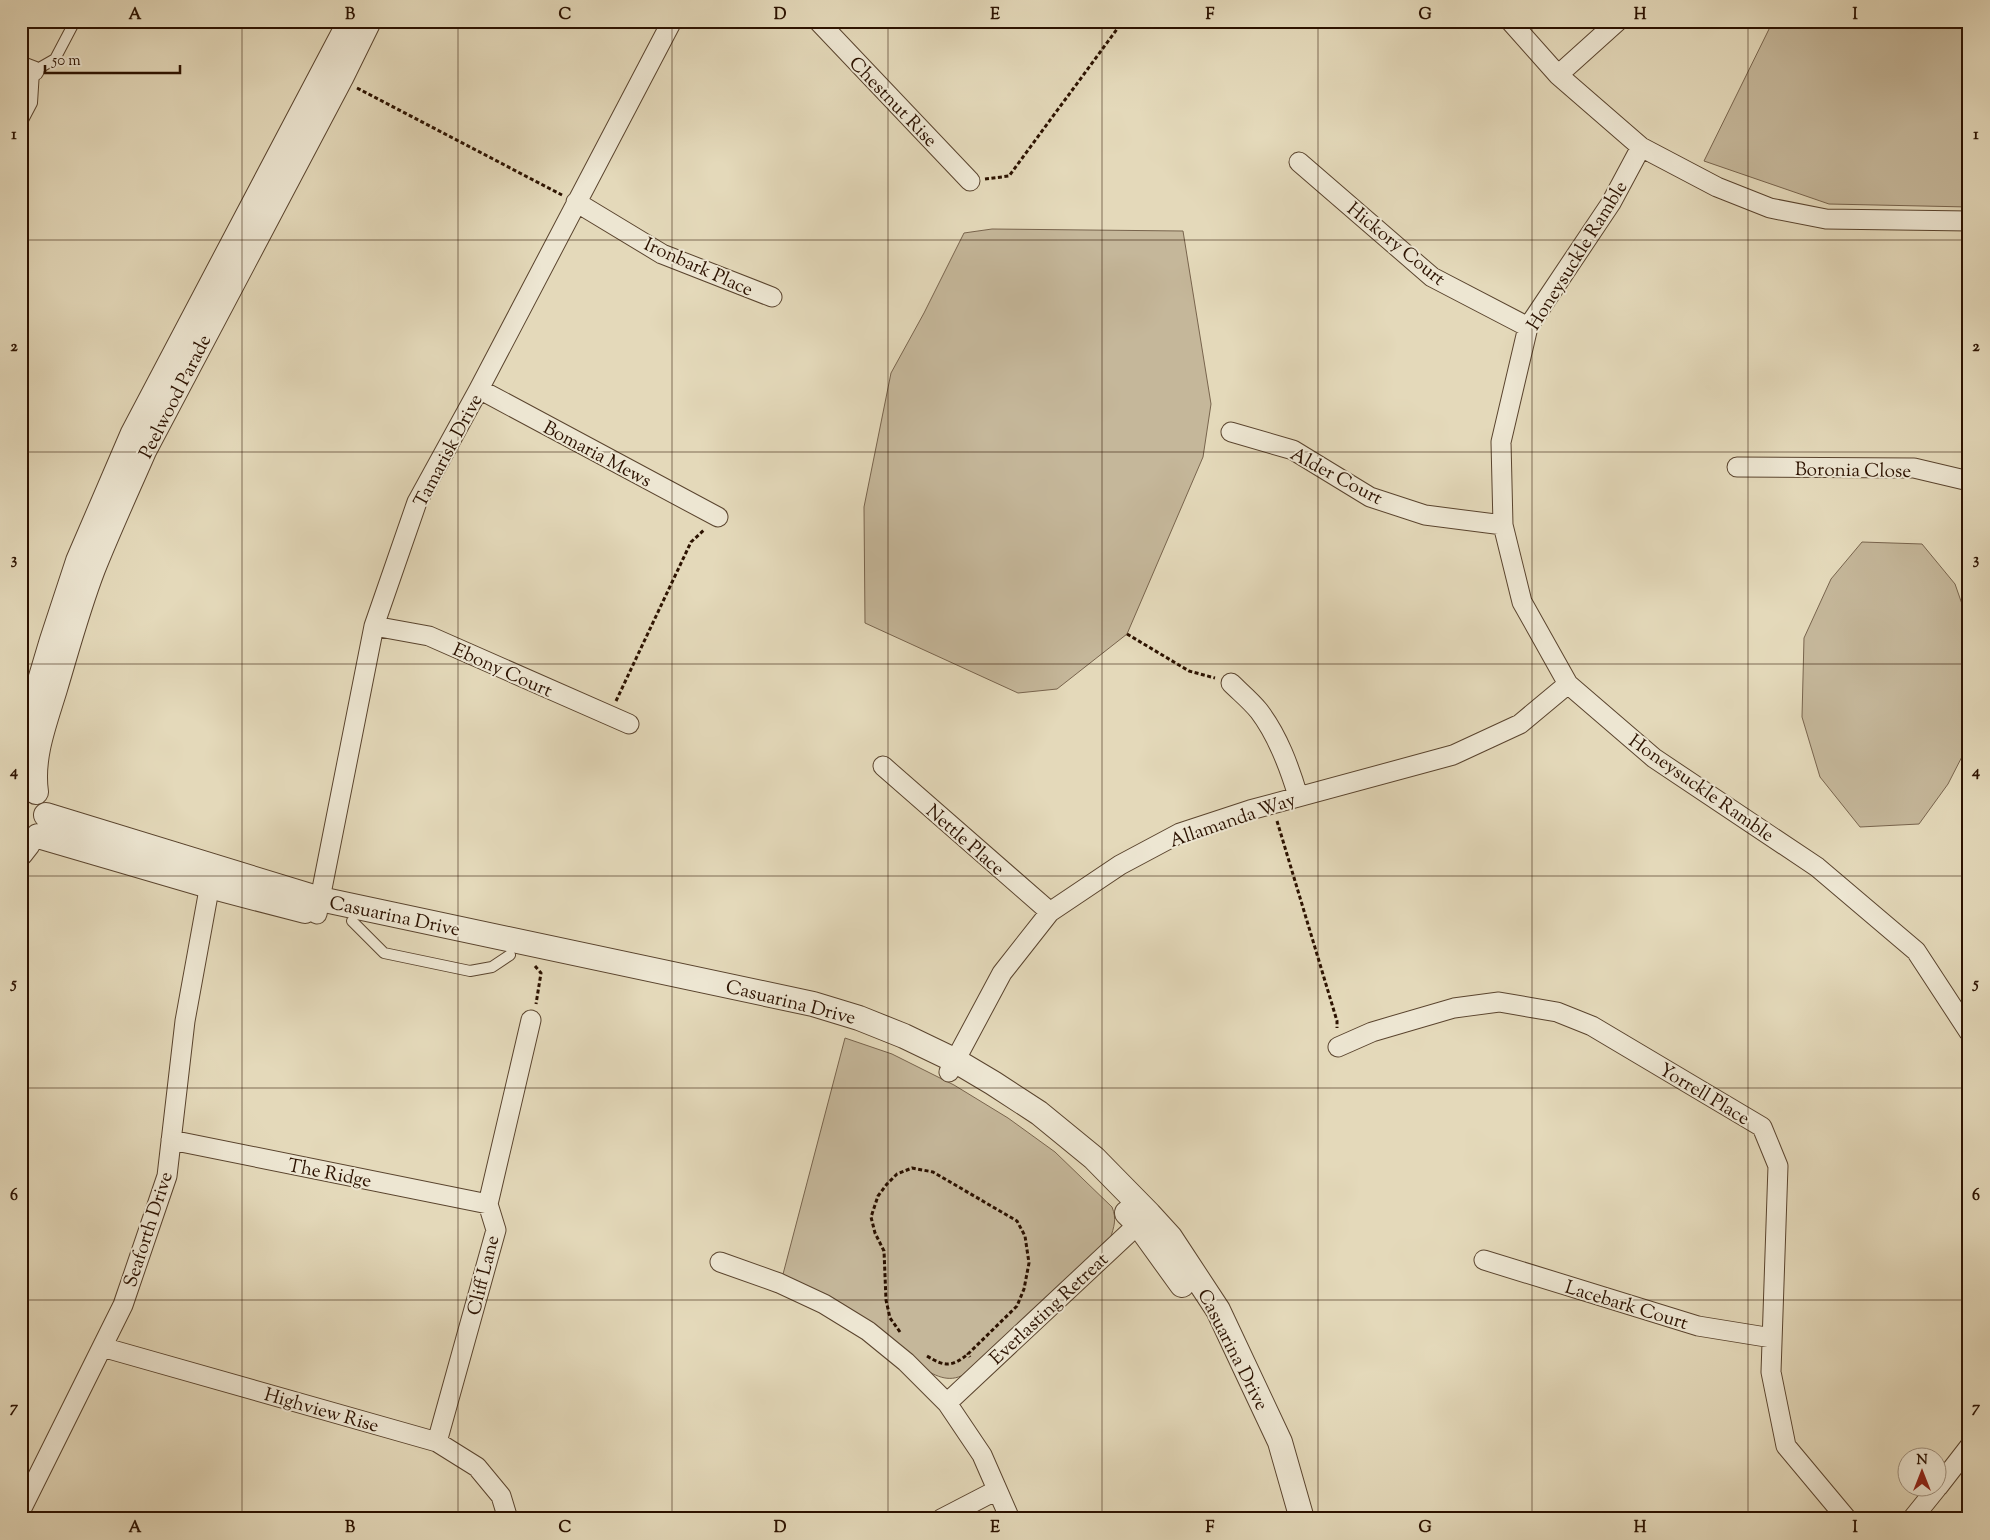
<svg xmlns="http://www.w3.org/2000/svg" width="1990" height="1540" font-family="'Sorts Mill Goudy',serif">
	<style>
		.green { fill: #c5b79a; stroke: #78644d }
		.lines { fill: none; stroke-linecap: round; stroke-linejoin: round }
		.service-casing { stroke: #5a442e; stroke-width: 12 }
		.minor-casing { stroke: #5a442e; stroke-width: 21 }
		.tertiary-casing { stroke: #5a442e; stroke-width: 26 }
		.path { stroke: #2c1200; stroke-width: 3; stroke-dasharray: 4 2.5; stroke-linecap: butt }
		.service { stroke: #ede6d2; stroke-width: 10 }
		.minor { stroke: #ede6d2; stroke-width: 19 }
		.tertiary { stroke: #ede6d2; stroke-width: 24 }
		.grid { fill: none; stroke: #2c1200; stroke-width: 1; stroke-opacity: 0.55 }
		.labels { text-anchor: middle; stroke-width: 4; stroke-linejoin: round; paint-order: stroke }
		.street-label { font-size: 19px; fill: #2c1200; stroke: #ede6d2 }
		.neatline { fill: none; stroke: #2c1200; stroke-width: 2 }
		.grid-label { font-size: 16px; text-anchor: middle; font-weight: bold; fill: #2c1200 }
	</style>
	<rect width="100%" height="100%" fill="#e4d9ba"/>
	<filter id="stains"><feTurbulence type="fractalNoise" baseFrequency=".004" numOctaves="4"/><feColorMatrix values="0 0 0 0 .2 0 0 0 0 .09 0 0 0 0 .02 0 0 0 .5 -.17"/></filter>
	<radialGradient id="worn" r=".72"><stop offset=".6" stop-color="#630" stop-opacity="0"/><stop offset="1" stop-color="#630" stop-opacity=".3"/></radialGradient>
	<path class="green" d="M1773 21H1969V207L1829 204 1704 161Z
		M992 229 1183 231 1211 404 1203 457 1127 634 1057 689 1018 693 865 623 864 507 891 373 924 313 964 233Z
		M1862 542 1922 544 1955 584 1969 624V743L1948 784 1919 824 1860 827 1820 777 1802 717 1804 638 1831 579Z
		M845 1038 892 1054 954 1085 1008 1118 1055 1152 1112 1207C1117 1219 1114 1227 1110 1239L965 1374C948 1384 934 1375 919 1366L782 1278Z"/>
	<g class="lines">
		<defs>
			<path id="service" d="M21 124 32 103 34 71 55 59 75 21
				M352 921 384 953 470 971 492 967 510 955"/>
			<path id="minor" d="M818 21 970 181
				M1510 21 1558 75 1641 147 1717 187 1770 208 1826 219 1969 221
				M21 66 34 71
				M1558 75 1618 21
				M1641 147 1611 203 1528 327 1501 442 1503 525 1522 602 1568 684 1654 758 1817 867 1916 951 1969 1032
				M1299 162 1432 277 1528 327
				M576 202 662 254 772 297
				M479 389 718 517
				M1231 432 1293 450 1370 497 1425 515 1503 525
				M1737 467 1914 468 1969 481
				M374 626 429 636 629 724
				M1231 683C1240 692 1251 701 1259 711 1278 736 1289 766 1298 796
				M883 766 1050 912
				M317 914 374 626 417 502 479 389 672 21
				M1338 1047 1372 1032 1454 1008 1499 1002 1557 1012 1592 1026 1762 1127 1778 1166 1771 1372 1786 1446 1847 1519
				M949 1072 1002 973 1050 912 1120 865 1180 833 1250 810 1453 755 1520 724 1568 684
				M171 1140 488 1204
				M1484 1260 1698 1326 1772 1338
				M720 1262 779 1283 824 1304 868 1331 906 1362 947 1403 982 1455 1010 1519
				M102 1347 437 1442 477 1467 501 1496 508 1519
				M947 1403 1148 1215
				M437 1442 496 1230 488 1204 531 1020
				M1938 1487 1969 1447
				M21 1510 123 1305 167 1176 185 1021 212 873
				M941 1519 997 1490
				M1912 1519 1937 1488"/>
			<path id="tertiary" d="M21 744 52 640 78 561 133 433 350 21
				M36 792C31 757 45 722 55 689 67 649 78 608 93 569 109 529 127 490 144 451L341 78 369 21
				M46 815 320 899 813 1004 859 1018 904 1036 956 1061 993 1083 1039 1113 1094 1158 1149 1214 1170 1237 1218 1310 1280 1442 1302 1519
				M38 836 209 886 305 911
				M21 853 28 844
				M1127 1213 1138 1224 1182 1285"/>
		</defs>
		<use href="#service" class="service-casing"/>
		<use href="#minor" class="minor-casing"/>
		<use href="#tertiary" class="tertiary-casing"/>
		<path class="path" d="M357 88 562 195
			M985 179 1009 176 1123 21
			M1127 634 1189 671 1215 678
			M616 701 691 542 704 530
			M1277 821 1337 1021V1028
			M535 966 541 973 536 1004
			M900 1332 890 1318 886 1300 884 1251 875 1233 871 1217 878 1196 887 1184 897 1174 912 1168 933 1172 1017 1221 1025 1236 1029 1263 1024 1289 1017 1306 968 1354 970 1357
			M927 1356C945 1367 952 1367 968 1354"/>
		<use href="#service" class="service"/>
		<use href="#minor" class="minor"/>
		<use href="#tertiary" class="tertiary"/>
	</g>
	<path class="grid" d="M242 21V1519M458 21V1519M672 21V1519M888 21V1519M1102 21V1519M1318 21V1519M1532 21V1519M1748 21V1519M21 240H1969M21 452H1969M21 664H1969M21 876H1969M21 1088H1969M21 1300H1969"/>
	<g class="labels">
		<g class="street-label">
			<text transform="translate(894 101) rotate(46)" y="7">Chestnut Rise</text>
			<text transform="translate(1397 243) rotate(39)" y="7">Hickory Court</text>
			<text transform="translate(1576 255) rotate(-58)" y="7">Honeysuckle Ramble</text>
			<text transform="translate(699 266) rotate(24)" y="7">Ironbark Place</text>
			<text transform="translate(174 396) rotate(-63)" y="7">Peelwood Parade</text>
			<text transform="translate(447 450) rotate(-62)" y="7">Tamarisk Drive</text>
			<text transform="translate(598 453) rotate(28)" y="7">Bomaria Mews</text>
			<text transform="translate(1853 469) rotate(1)" y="7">Boronia Close</text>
			<text transform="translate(1337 475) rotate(28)" y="7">Alder Court</text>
			<text transform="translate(503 669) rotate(24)" y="7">Ebony Court</text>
			<text transform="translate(1702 787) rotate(35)" y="7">Honeysuckle Ramble</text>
			<text transform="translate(1232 819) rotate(-19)" y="7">Allamanda Way</text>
			<text transform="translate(966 839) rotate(41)" y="7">Nettle Place</text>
			<text transform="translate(395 915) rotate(12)" y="7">Casuarina Drive</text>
			<text transform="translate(791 1001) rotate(14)" y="7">Casuarina Drive</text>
			<text transform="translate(1705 1093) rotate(31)" y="7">Yorrell Place</text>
			<text transform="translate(330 1172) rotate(11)" y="7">The Ridge</text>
			<text transform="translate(147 1229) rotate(-72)" y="7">Seaforth Drive</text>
			<text transform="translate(482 1275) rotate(-76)" y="7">Cliff Lane</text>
			<text transform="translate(1627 1304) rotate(17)" y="7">Lacebark Court</text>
			<text transform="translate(1048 1308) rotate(-43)" y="7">Everlasting Retreat</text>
			<text transform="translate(1234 1349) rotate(63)" y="7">Casuarina Drive</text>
			<text transform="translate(322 1409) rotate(16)" y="7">Highview Rise</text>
		</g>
	</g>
	<rect width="1990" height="1540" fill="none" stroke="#e4d9ba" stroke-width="55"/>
	<g transform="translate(1922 1472)"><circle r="24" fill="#ede6d2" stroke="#a0917e"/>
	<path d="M0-4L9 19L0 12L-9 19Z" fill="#8f2418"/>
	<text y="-8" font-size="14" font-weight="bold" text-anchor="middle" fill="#2c1200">N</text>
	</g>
	<path d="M45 65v8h135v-8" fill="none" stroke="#2c1200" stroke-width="2.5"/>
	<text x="52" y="65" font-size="15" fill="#2c1200" stroke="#ede6d2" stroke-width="4" paint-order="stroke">50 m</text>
	<rect x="28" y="28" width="1934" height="1484" class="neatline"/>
	<g class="grid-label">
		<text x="135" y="19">A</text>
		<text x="350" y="19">B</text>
		<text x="565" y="19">C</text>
		<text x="780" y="19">D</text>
		<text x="995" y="19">E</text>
		<text x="1210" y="19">F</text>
		<text x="1425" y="19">G</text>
		<text x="1640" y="19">H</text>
		<text x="1855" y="19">I</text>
		<text x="14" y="139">1</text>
		<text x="1976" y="139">1</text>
		<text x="14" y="351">2</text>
		<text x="1976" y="351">2</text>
		<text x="14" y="564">3</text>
		<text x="1976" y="564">3</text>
		<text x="14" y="776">4</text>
		<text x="1976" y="776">4</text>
		<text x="14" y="988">5</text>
		<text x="1976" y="988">5</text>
		<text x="14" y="1200">6</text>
		<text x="1976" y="1200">6</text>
		<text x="14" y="1412">7</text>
		<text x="1976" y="1412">7</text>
		<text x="135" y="1532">A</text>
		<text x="350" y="1532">B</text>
		<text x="565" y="1532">C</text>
		<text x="780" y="1532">D</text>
		<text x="995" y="1532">E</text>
		<text x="1210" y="1532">F</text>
		<text x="1425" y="1532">G</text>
		<text x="1640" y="1532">H</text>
		<text x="1855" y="1532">I</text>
	</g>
	<rect width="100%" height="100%" filter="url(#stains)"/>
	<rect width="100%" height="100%" fill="url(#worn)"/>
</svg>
